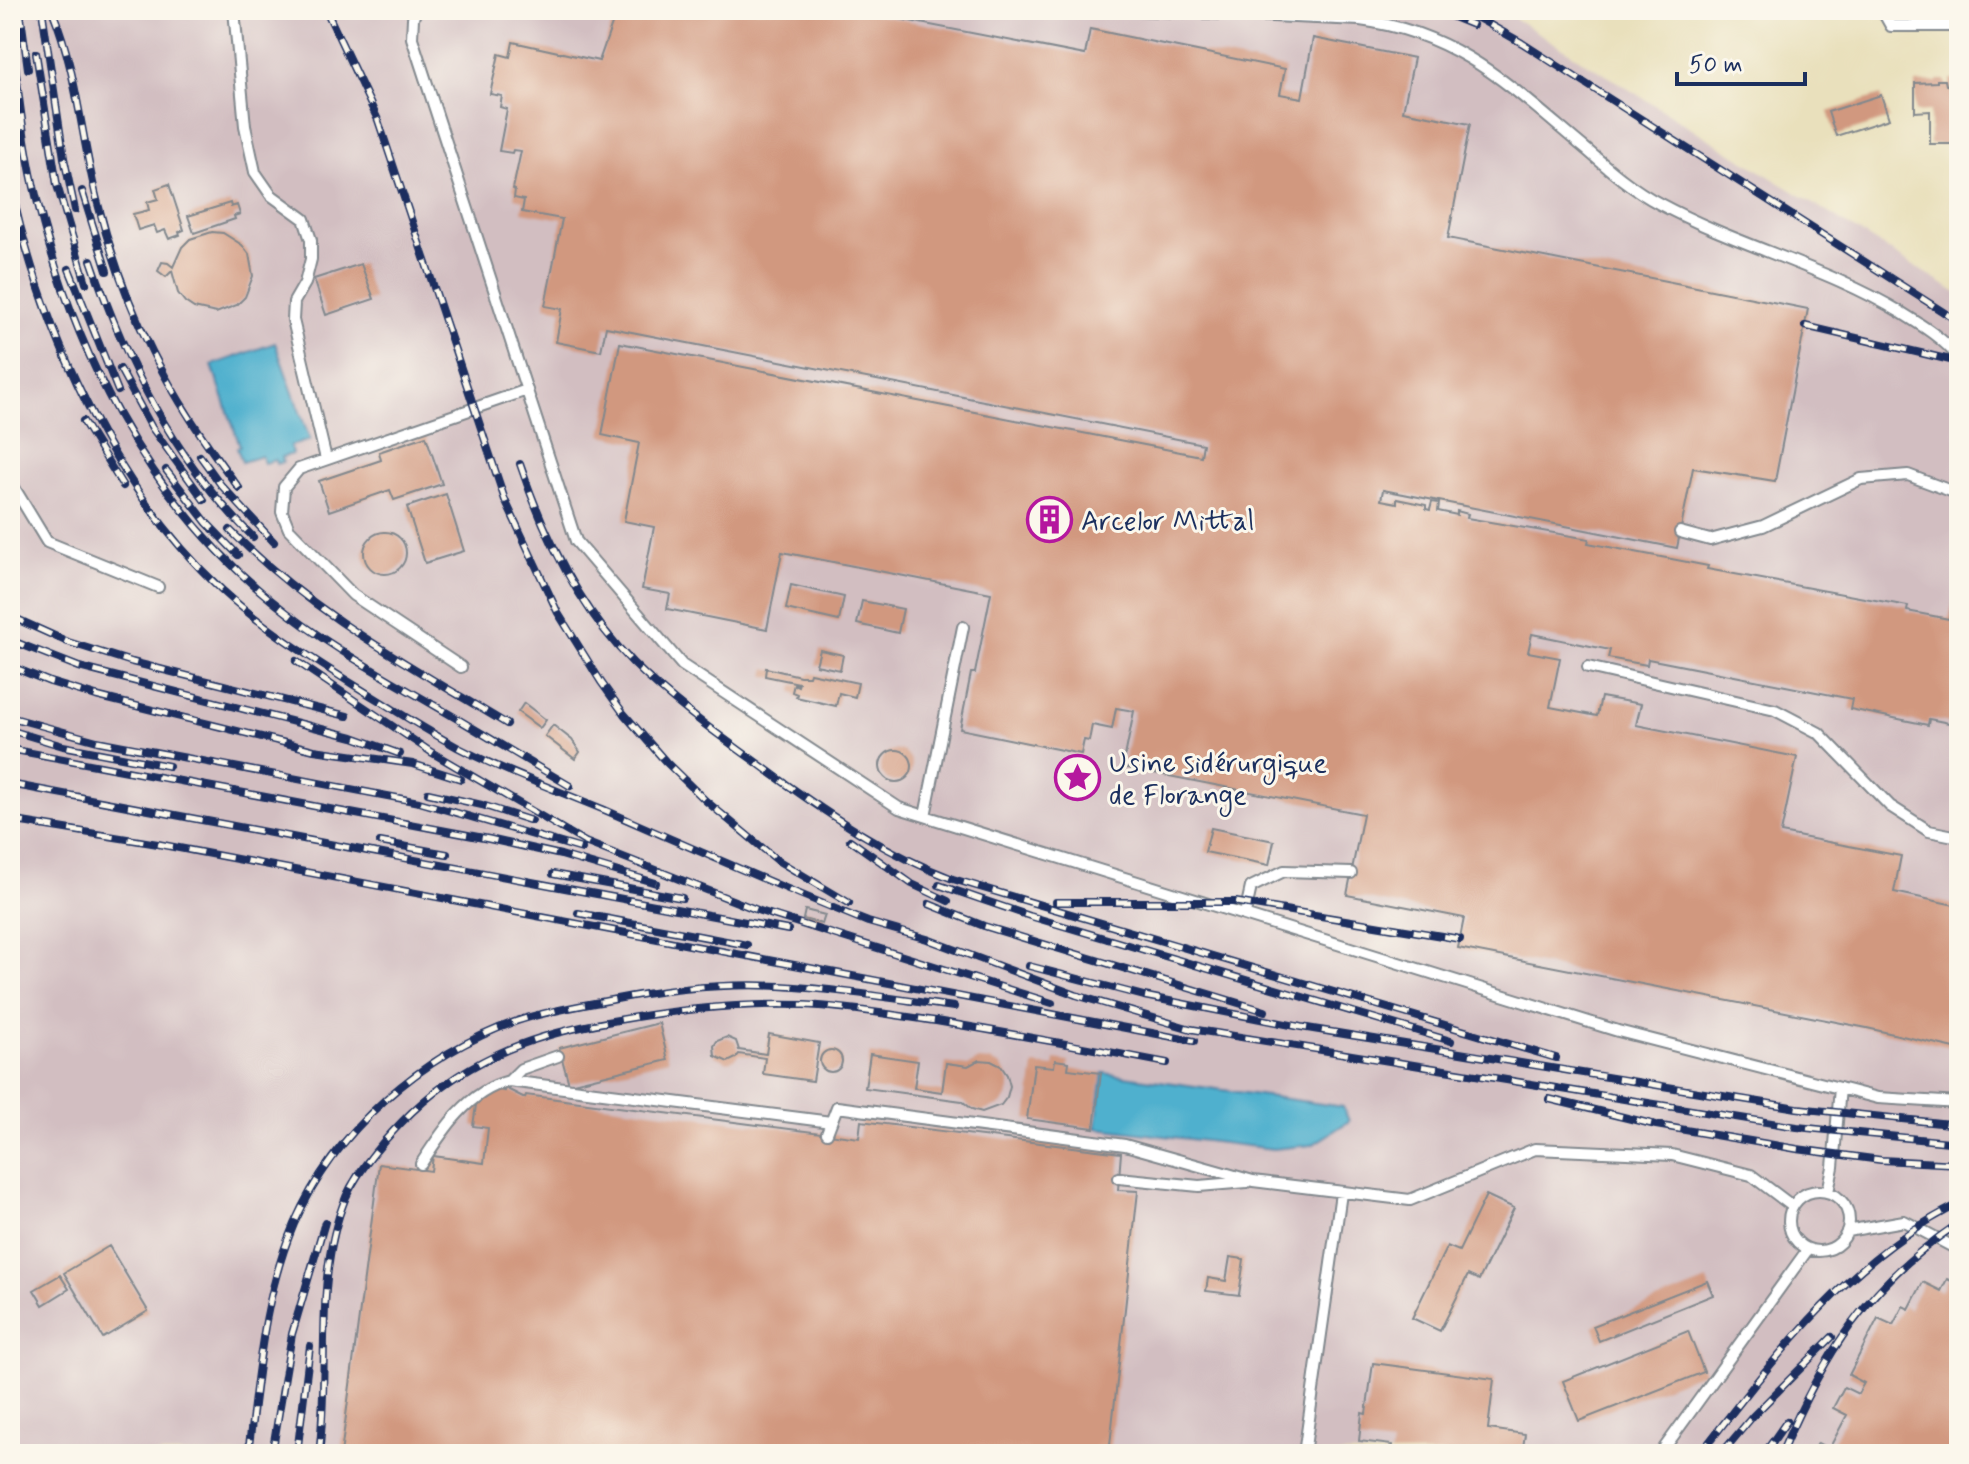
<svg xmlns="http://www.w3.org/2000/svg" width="1969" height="1464" font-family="Mynerve,sans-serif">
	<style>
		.industrial { fill: #d2bec1 }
		.water { fill: #4fb0ce; stroke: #357096; stroke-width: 2 }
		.building { fill: #d1987f }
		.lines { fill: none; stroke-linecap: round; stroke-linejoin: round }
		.service-casing { stroke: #82888d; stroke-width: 14 }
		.service { stroke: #fff; stroke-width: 10 }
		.rail-casing { stroke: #1b2f5e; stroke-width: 8 }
		.rail { stroke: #fbf7ec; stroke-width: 5; stroke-dasharray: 15; stroke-linecap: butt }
		.labels { text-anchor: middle; stroke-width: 6; stroke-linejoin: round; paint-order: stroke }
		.poi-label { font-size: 28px; fill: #1b2f5e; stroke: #fbf7ec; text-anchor: start }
	</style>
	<rect width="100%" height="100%" fill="#fbf7ec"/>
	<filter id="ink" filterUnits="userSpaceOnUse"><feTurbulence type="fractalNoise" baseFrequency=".0125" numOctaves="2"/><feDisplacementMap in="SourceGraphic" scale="16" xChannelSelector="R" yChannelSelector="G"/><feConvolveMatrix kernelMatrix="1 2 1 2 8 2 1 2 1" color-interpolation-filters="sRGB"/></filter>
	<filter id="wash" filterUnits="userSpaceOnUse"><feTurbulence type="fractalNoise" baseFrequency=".006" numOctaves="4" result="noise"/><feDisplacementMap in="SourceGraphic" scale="32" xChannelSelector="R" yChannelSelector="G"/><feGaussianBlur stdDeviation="1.8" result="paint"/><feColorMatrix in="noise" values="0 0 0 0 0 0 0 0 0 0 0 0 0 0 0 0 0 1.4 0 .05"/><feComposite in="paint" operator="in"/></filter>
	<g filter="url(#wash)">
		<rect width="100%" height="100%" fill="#e9e0bc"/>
		<path class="industrial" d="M10 10H1501L1959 294V1454H10Z"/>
		<path class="water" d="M275 343 310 440 290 446 292 454 282 457 283 462 276 464 275 460 264 463 261 456 242 462 237 448 240 446 212 365Z
			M1103 1073 1343 1107 1349 1121 1312 1145 1273 1149 1096 1128Z"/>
		<g id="blocks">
			<path class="building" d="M617 10H853L1085 55 1090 29 1285 69 1280 94 1302 98 1313 38 1414 58 1403 111 1470 124 1448 238 1808 309 1775 481 1693 468 1677 548 1383 490 1381 500 1397 503V499L1426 505V509L1430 510 1432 502 1439 503 1438 511 1457 515V511L1468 514 1467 518 1589 539 1588 543 1708 566 1707 569 1908 606 1907 611 1949 619 1959 578V725L1929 719 1928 725 1850 709 1852 699 1648 659 1647 665 1608 658 1610 650 1532 634 1528 652 1560 658 1550 707 1597 716 1601 697 1641 704 1636 725 1797 757 1781 833 1901 856 1894 892 1959 906V1049L1867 1028 1458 948 1464 918 1347 895 1363 814 1123 767 1134 711 1116 708 1112 729 1092 725 1089 741 1084 740 1081 754 960 729 971 673H975L991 593 782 552 767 629 667 609 670 594 642 589 654 527 624 521 639 443 602 435 620 343 1201 456 1203 444 606 327 601 351 556 342 562 309 545 306 562 219 522 212 524 200 514 198 515 190 513 189 521 151 513 150 512 153 499 151 507 109 500 107 502 96 490 94 499 54 510 57 513 42 599 61Z
				M1937 80H1945L1946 85 1950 86V80H1959V144H1930V111L1915 112V83L1937 82Z
				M1881 95 1889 119 1836 136 1828 112Z
				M169 184 184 230 179 232 180 235 169 239 165 230 157 233 154 225 138 230 133 214 149 210 147 202 158 199 155 189Z
				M230 203 231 207 237 205 240 214 234 216 235 219 194 233 188 216Z
				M212 232 223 233 242 245 249 254 253 276 245 297 237 305 216 313 194 308 185 302 178 293 172 271 166 277 158 271 162 262 168 263 173 267 182 247 190 239Z
				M361 264 374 299 326 315 314 279Z
				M426 436 442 484 394 500 390 490 329 511 319 481 381 460 379 452Z
				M446 494 464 551 425 563 407 507Z
				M364 553a21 21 0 1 1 42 0a21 21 0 1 1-42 0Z
				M791 585 844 597 839 621 786 609Z
				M862 601 903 609 898 633 857 624Z
				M820 650 843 655 840 670 816 665Z
				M766 668 800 676H809L810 673 858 683 855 697 839 693 836 706 796 697 797 694 792 692 794 684 798 686 799 683 765 676Z
				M524 703 546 720 540 728 518 712Z
				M553 725 572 740 580 752 575 759 545 736Z
				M880 766a16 16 0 1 1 32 0a16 16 0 1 1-32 0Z
				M1211 828 1274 841 1269 865 1205 852Z
				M805 910 825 915 822 924 803 919Z
				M659 1023 668 1060 569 1084 559 1048Z
				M769 1034 819 1043 813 1081 763 1074 765 1058 739 1054 736 1058 728 1062 715 1056 714 1046 717 1041 727 1037 736 1041 739 1050 766 1054Z
				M820 1061a11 11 0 1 1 22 0a11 11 0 1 1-22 0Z
				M870 1054 918 1061 914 1088 942 1092 946 1063 968 1066 979 1060 991 1061 1001 1066 1007 1075 1010 1086 1007 1097 1001 1105 982 1112 972 1109 962 1101 865 1088Z
				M1055 1060 1069 1062 1068 1069 1101 1073 1094 1128 1027 1119 1034 1065 1054 1067Z
				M505 1088 525 1098 526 1095 859 1138 861 1121 1121 1153 1118 1190 1138 1191 1109 1454H341L379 1164 431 1171 433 1156 484 1163 488 1128 473 1126 476 1105 493 1089 504 1091Z
				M1486 1195 1514 1208 1479 1280 1468 1275 1440 1331 1412 1318 1447 1246 1459 1251Z
				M109 1246 148 1311 103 1338 64 1273Z
				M1230 1257 1244 1259 1239 1295 1206 1291 1208 1278 1226 1281Z
				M60 1275 69 1289 43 1305 34 1290Z
				M1959 1276V1454H1812L1818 1443 1829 1449 1847 1415 1833 1408 1844 1387 1858 1394 1864 1383 1849 1375 1878 1318 1893 1325 1903 1306 1909 1309 1923 1282 1941 1291 1947 1279 1954 1282Z
				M1707 1281 1713 1295 1599 1341 1593 1326Z
				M1688 1331 1704 1372 1579 1421 1563 1381Z
				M1373 1363 1494 1379 1488 1429 1525 1434 1522 1454H1390L1392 1445 1359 1441 1362 1413 1366 1414Z"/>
		</g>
	</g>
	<g filter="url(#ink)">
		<use href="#blocks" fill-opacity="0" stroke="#82888d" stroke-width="2"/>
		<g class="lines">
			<defs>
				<path id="service" d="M234 10 245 126 255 172 271 195 304 219 311 240V259L305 283 294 302 293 320 326 459
					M416 10 413 18 412 38 576 541 682 665 899 808 1618 1031 1878 1098 1959 1103
					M1137 10 1360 20C1460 33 1513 89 1587 150 1610 170 1633 190 1660 204 1738 246 1826 267 1902 313 1923 326 1944 339 1959 358
					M1882 10 1891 26H1959
					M10 481 47 542 158 587
					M1680 532 1710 540 1763 526 1861 479 1908 475 1959 494
					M461 667 353 595 289 529 282 512 284 487 299 469 527 390
					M1588 667 1775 710 1819 733 1890 806 1929 831 1959 837
					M925 816 963 627
					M1245 914 1251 887 1284 871 1351 873
					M558 1056 521 1069 509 1081 831 1122
					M827 1133 837 1107 1125 1145 1253 1181 1410 1200 1535 1149 1672 1155 1751 1175 1792 1206
					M421 1164C443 1130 468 1091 509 1081
					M1119 1178 1199 1186 1247 1182
					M1789 1221a30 30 0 1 1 60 0a30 30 0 1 1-60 0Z
					M1828 1192 1833 1167 1840 1088
					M1847 1231 1904 1221 1959 1250
					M1304 1454 1341 1193
					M1660 1454 1808 1249"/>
			</defs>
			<use href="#service" class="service-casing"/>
			<use href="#service" class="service"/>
			<defs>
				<path id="rail" d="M20 10 28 69
					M42 10 64 158 75 210
					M52 10C77 71 81 136 97 200 125 313 169 396 239 488
					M326 10 378 120 505 500 558 613 601 682 624 714 666 762 706 801 777 860 849 903
					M1436 10 1473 25
					M1464 10 1522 43 1959 322
					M10 25C17 79 22 134 34 187 70 345 144 496 271 600 317 638 367 667 418 696 469 725 519 756 570 786
					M36 53 57 185 86 283
					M10 183C41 328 112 488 222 590 262 627 308 656 354 685 388 706 422 728 457 747 505 772 557 790 607 811 694 849 780 887 868 922L927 939 1076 995 1191 1029 1797 1127 1959 1143
					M82 191 107 271
					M91 260C126 364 174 459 253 537
					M69 269 118 391
					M1805 326 1959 362
					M120 369 152 428 204 500
					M83 421 123 486
					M200 456 221 485 274 542
					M520 464C544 535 579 608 633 663 676 706 726 740 775 776 832 817 887 854 953 879L1556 1058
					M166 470 207 523 238 555
					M230 530C314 615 406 663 507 724
					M10 616 68 642 132 662 347 716
					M10 640 79 667 353 737 400 754
					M296 661 431 752 585 842 760 911 1052 1003
					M10 666 50 682 96 696 314 750 413 764 461 779
					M10 717 97 741 419 802 582 849
					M10 730 63 746 169 766
					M10 749 489 839 561 855 656 883
					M10 784 788 930
					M428 793 482 805 532 821
					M10 820 158 844 1194 1041
					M850 840 912 884 948 901
					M380 842 447 854
					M553 874 682 898
					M939 885 1030 916 1451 1041
					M1056 902H1236L1460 939
					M929 904 984 926 1265 1011
					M578 913 747 945
					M1029 966 1144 996 1301 1027 1797 1108 1959 1125
					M1549 1099 1656 1125 1797 1149 1881 1160 1959 1164
					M248 1454C258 1376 263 1297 294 1224 335 1130 421 1055 517 1021 547 1011 579 1006 611 1000 667 989 723 983 780 986 838 989 896 999 954 1007
					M272 1454 292 1334 325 1222
					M297 1454 310 1346
					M319 1454C330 1371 313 1276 346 1197 359 1168 389 1134 412 1112 472 1055 539 1033 618 1020 680 1009 742 1003 804 1005 848 1007 892 1015 936 1021 1013 1034 1090 1048 1167 1063
					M1700 1454C1773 1360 1849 1257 1959 1204
					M1721 1454 1753 1416 1832 1337
					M1764 1454 1787 1421
					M1781 1454C1823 1355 1867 1284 1959 1223"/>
			</defs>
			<use href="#rail" class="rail-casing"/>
			<use href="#rail" class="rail"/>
		</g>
	</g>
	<defs>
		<symbol id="building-ring" viewBox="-11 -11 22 22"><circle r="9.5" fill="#fbf7ec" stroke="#b5179e" stroke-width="1.5"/><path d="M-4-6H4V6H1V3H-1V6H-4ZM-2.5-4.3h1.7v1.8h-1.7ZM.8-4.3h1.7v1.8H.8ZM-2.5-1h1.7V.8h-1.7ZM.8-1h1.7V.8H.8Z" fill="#b5179e"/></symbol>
		<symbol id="sight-ring" viewBox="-11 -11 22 22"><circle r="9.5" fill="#fbf7ec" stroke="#b5179e" stroke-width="1.5"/><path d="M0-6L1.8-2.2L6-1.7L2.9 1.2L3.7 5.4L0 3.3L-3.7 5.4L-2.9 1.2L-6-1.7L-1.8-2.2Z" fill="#b5179e"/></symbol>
	</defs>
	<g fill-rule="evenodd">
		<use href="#building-ring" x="1024" y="494" width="51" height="51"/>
		<use href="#sight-ring" x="1052" y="752" width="51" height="51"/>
	</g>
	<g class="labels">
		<g class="poi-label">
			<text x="1081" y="530">Arcelor Mittal</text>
			<text x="1109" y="772">Usine sidérurgique<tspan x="1109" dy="32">de Florange</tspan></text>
		</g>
	</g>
	<rect width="1969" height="1464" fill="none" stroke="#fbf7ec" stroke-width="40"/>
	<path d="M1677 72v12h128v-12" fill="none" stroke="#1b2f5e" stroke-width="4"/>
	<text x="1689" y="72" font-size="24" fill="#1b2f5e" stroke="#fbf7ec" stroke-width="6" paint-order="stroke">50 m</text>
</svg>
